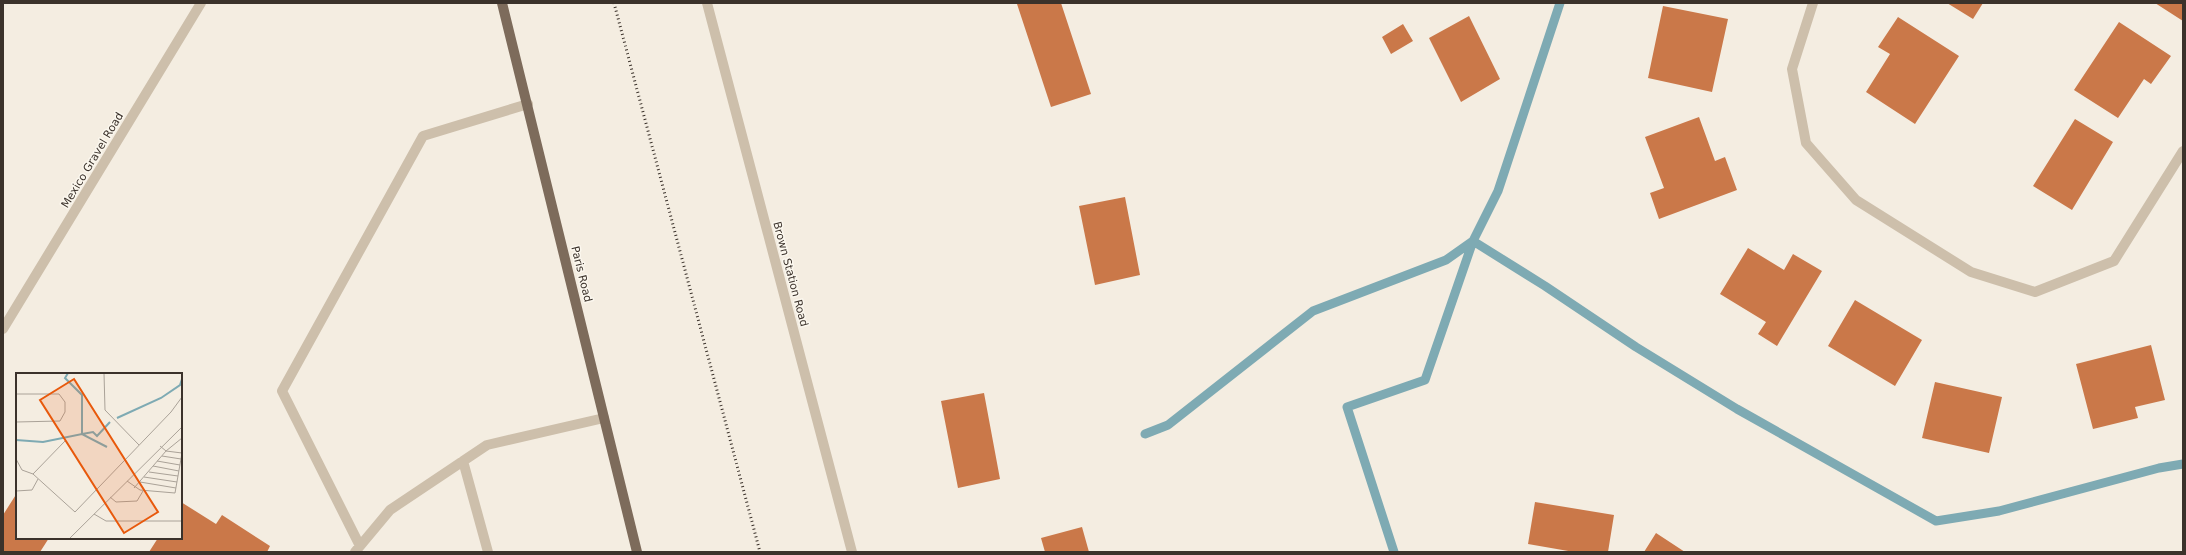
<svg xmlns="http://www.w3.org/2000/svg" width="2186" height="555" font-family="'DejaVu Sans',sans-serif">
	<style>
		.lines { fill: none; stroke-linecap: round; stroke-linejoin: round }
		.stream { stroke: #7eaab3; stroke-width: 9 }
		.building { fill: #ca7849 }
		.minor { stroke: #cdbfab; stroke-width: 10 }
		.major { stroke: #7d6b5b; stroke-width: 10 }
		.rail { stroke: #3b322b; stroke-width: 3; stroke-dasharray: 1 3; stroke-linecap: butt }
		.labels { text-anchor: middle; stroke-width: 3; stroke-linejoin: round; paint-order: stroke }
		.street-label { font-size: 11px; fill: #3b322b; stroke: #fbf7ee }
		.inset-river { fill: none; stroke: #7eaab3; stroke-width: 2 }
		.inset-road { fill: none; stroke: #aaa298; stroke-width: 1 }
		.view { fill: #e8590c; fill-opacity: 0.15; stroke: #e8590c; stroke-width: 2 }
		.inset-edge { fill: none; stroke: #3b322b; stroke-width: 2 }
	</style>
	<rect width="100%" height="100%" fill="#f4ede1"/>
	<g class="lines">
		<path class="stream" d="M1145 434 1168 425 1313 311 1446 260 1473 241 1498 191 1560 3
			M1394 552 1347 407 1425 380 1473 241 1545 286 1636 347 1737 409 1936 521 1999 511 2159 468 2183 464"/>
	</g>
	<path class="building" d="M1021 3H1061L1091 94 1051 107 1017 4Z
		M1947 3H1983L1973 19Z
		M2155 3H2183V21Z
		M1663 6 1728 19 1712 92 1648 78Z
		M1469 16 1500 79 1461 102 1429 38Z
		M1898 17 1959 56 1915 124 1866 92 1890 54 1878 47Z
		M2119 22 2171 56 2151 84 2144 79 2118 118 2074 90Z
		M1403 24 1413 41 1391 54 1382 37Z
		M1699 117 1715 161 1725 157 1737 190 1659 219 1650 193 1664 188 1645 137Z
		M2075 119 2113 142 2072 210 2033 186Z
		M1125 197 1140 275 1095 285 1079 206Z
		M1748 248 1784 270 1793 254 1822 271 1777 346 1758 334 1766 322 1720 294Z
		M1855 300 1922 340 1895 386 1828 346Z
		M2151 345 2165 400 2135 407 2138 418 2093 429 2076 364Z
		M1935 382 2002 397 1989 453 1922 438Z
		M984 393 1000 479 958 488 941 401Z
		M17 493V538H49L40 552H3V515Z
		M181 502 216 524 222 515 270 546 267 552H149L158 538H181Z
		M1535 502 1614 515 1608 552H1574L1528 544Z
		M1082 527 1089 552H1045L1041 538Z
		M1656 533 1685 552H1644Z"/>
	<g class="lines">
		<path class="minor" d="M707 3 852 552
			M1813 3 1792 69 1806 143 1856 200 1971 272 2035 292 2114 261 2183 151
			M3 329 201 3
			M463 461 488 552
			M360 546 282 391 423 136 528 104
			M355 552 390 510 487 445 604 418"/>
		<path class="major" d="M502 3 637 552"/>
		<path class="rail" d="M614 3 760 552"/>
	</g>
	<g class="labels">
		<g class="street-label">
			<text transform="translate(92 160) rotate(-59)" y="4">Mexico Gravel Road</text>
			<text transform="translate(582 274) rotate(76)" y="4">Paris Road</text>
			<text transform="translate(791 274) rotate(75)" y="4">Brown Station Road</text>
		</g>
	</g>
	<g transform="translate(16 373)">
		<rect width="166" height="166" fill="#f4ede1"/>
		<path class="inset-river" d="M52 0 49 5 66 22V61L77 59 81 63 94 49M101 45 145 25 164 12 166 6M0 67 27 69 66 61 91 74"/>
		<path class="inset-road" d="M88 0 89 37 123 72M0 21H43L49 29V39L44 48 0 49M146 83 165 86M0 86 6 97 17 101 59 139 155 39 166 24M141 88 164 92M137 93 163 98M133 99 162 103M17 101 49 68M128 104 161 109M111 108 124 117 159 120 166 80 150 78 144 73M124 109 160 115M118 115 150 78 166 65M0 118 16 117 22 106M94 124 100 129 121 128 127 118M78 141 90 148H166M53 166 166 54"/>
		<path class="view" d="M58 6 142 139 108 160 24 27Z"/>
		<rect width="166" height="166" class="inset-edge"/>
	</g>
	<rect width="2186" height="555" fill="none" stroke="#3b322b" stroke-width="8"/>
</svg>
